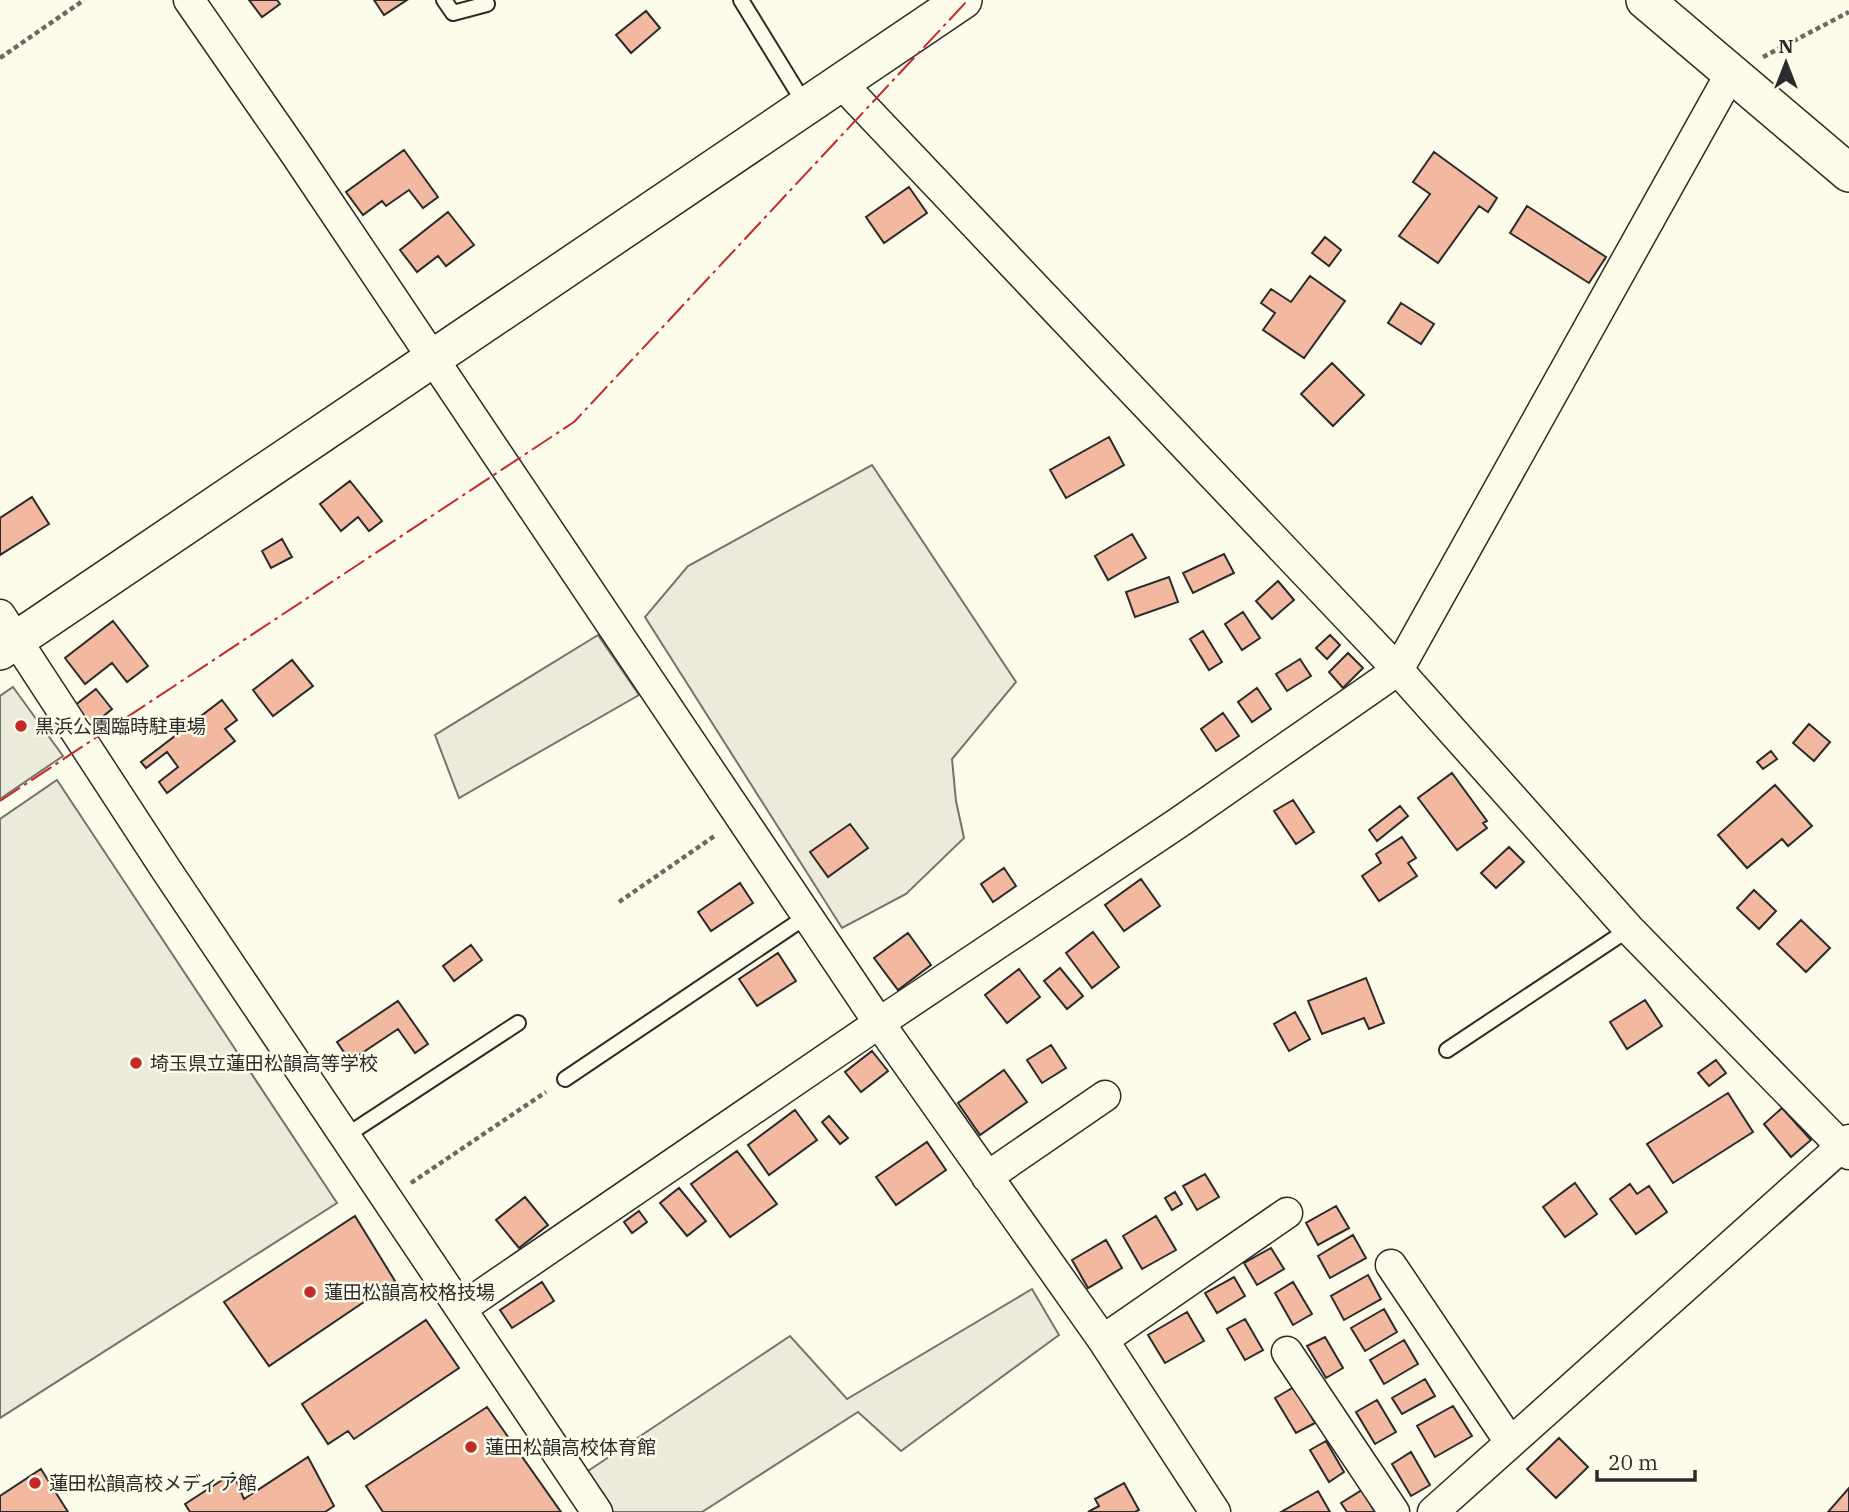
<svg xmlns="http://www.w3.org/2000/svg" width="1849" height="1512" font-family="'IBM Plex Serif','Noto Sans JP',serif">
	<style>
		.green { fill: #ecebdb; stroke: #74746e; stroke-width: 2 }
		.parking { fill: #eceadb; stroke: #74746e; stroke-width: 2 }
		.building { fill: #f2b8a0; stroke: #2b2b2b; stroke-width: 2 }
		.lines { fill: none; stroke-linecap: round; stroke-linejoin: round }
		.service-casing { stroke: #2b2b2b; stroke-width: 18 }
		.minor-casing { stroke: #2b2b2b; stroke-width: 33 }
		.tertiary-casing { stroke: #2b2b2b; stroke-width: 40 }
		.path { stroke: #6a6964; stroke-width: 4.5; stroke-dasharray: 5 3.5; stroke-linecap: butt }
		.service { stroke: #fdfbea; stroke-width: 14 }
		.minor { stroke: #fdfbea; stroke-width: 30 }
		.tertiary { stroke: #fdfbea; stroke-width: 37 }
		.power { stroke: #c62828; stroke-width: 2; stroke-dasharray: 24 5 3.5 5; stroke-linecap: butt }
		.poi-dot { fill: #c62828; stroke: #fdfbea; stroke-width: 2.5 }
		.labels { text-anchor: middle; stroke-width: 5; stroke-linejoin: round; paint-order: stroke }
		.poi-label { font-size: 19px; fill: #2b2b2b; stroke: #fdfbea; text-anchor: start }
	</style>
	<rect width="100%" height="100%" fill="#fdfbea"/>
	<path class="green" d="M872 465 1016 682 952 759 956 801 964 838 906 894 842 928 645 617 688 566Z
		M598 635 639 695 459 798 435 735Z
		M57 780 337 1203 0 1418V819Z
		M1032 1289 1059 1335 901 1451 858 1412 702 1512H610L585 1473 790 1336 847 1399Z"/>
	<path class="parking" d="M13 687 63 756 0 799V696Z"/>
	<path class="building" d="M249 0H277L280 4 262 17Z
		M374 0H407L384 15Z
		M646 11 660 28 631 53 616 35Z
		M404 150 438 197 423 208 409 190 386 206 382 201 363 215 346 192Z
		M1434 152 1497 198 1488 212 1479 206 1438 263 1399 236 1430 194 1413 182Z
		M909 187 927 213 884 243 866 217Z
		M1527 206 1606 257 1589 283 1510 233Z
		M448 212 474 245 446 266 438 256 417 272 400 250Z
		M1325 237 1341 250 1329 266 1312 253Z
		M1310 276 1345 301 1304 358 1263 330 1275 313 1261 303 1271 289 1291 302Z
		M1401 303 1434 324 1421 344 1388 323Z
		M1332 363 1364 395 1333 426 1301 394Z
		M1109 437 1124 465 1066 498 1050 470Z
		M350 481 382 521 369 531 358 517 341 531 320 504Z
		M32 497 49 524 0 555V518Z
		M1132 534 1146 558 1108 580 1095 556Z
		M282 539 292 557 271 568 262 551Z
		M1224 554 1234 573 1193 593 1183 573Z
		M1169 577 1178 602 1135 617 1126 592Z
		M1278 581 1294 600 1272 619 1256 601Z
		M1243 612 1260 638 1242 650 1225 624Z
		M113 621 148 666 127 682 112 663 85 684 65 658Z
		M1203 631 1222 662 1209 670 1190 639Z
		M1330 635 1340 645 1327 659 1316 648Z
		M1348 653 1363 668 1343 688 1329 672Z
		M1300 659 1311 676 1287 691 1276 674Z
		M292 660 313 686 273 716 253 690Z
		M1257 688 1271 709 1252 722 1238 702Z
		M96 689 112 709 90 727 74 706Z
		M222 700 237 720 225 729 235 741 167 793 159 782 178 767 167 752 146 768 141 762Z
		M1223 713 1239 736 1216 751 1201 729Z
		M1809 724 1830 742 1814 761 1793 743Z
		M1771 751 1777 759 1763 769 1757 762Z
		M1452 773 1487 821 1483 823 1487 828 1457 850 1418 798Z
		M1775 785 1812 826 1788 846 1782 839 1747 868 1718 835Z
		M1293 800 1314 832 1296 844 1274 811Z
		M1400 806 1408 816 1377 841 1369 830Z
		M850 824 868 848 828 877 810 852Z
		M1402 837 1416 858 1408 863 1417 876 1379 901 1362 876 1381 863 1376 854Z
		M1509 847 1524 862 1496 888 1481 873Z
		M1004 868 1016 886 993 902 981 884Z
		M1141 879 1160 906 1124 931 1105 905Z
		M740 883 753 903 711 931 698 912Z
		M1754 890 1776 911 1759 929 1737 908Z
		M1801 920 1830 948 1806 972 1777 944Z
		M1093 932 1119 967 1092 988 1066 953Z
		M908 933 931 965 898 990 874 958Z
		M471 945 482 960 454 981 443 966Z
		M778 953 796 981 757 1006 739 979Z
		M1060 968 1083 996 1067 1009 1044 981Z
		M1019 969 1040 997 1007 1023 985 995Z
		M1366 978 1384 1023 1369 1029 1364 1018 1322 1034 1308 1001Z
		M1645 1000 1662 1026 1627 1049 1610 1022Z
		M398 1001 428 1044 415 1053 398 1029 350 1061 337 1042Z
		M1295 1012 1310 1039 1289 1051 1274 1024Z
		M1051 1045 1066 1068 1042 1083 1027 1060Z
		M872 1051 888 1071 861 1092 845 1072Z
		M1716 1060 1726 1073 1709 1086 1698 1073Z
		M1004 1070 1027 1102 980 1135 958 1103Z
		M1728 1093 1753 1132 1673 1183 1647 1144Z
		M1782 1108 1811 1140 1791 1157 1764 1124Z
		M795 1110 817 1140 769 1175 748 1145Z
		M829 1116 848 1138 840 1144 822 1122Z
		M927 1142 946 1170 896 1205 876 1177Z
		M737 1151 777 1204 730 1237 691 1184Z
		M1205 1174 1219 1197 1197 1210 1183 1186Z
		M1575 1183 1597 1214 1565 1237 1543 1207Z
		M1630 1184 1637 1194 1649 1186 1667 1212 1636 1234 1610 1199Z
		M679 1188 706 1221 687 1236 660 1203Z
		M1175 1192 1182 1204 1172 1210 1165 1198Z
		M525 1197 548 1225 519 1248 496 1220Z
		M1336 1206 1349 1228 1318 1245 1306 1223Z
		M639 1211 647 1222 632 1233 624 1222Z
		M355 1216 395 1281 269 1366 224 1302Z
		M1156 1216 1176 1250 1142 1269 1123 1236Z
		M1353 1235 1366 1258 1330 1278 1318 1256Z
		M1106 1240 1122 1268 1088 1288 1072 1260Z
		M1271 1248 1284 1269 1257 1285 1244 1263Z
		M1368 1275 1381 1299 1344 1320 1331 1296Z
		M1234 1277 1245 1296 1217 1313 1205 1293Z
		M542 1282 554 1301 512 1328 500 1310Z
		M1293 1282 1312 1314 1293 1325 1275 1293Z
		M1384 1309 1397 1332 1365 1351 1351 1328Z
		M1187 1312 1204 1341 1165 1363 1148 1335Z
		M1245 1319 1263 1350 1245 1360 1227 1329Z
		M426 1320 459 1368 354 1439 348 1431 328 1444 302 1404Z
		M1325 1337 1343 1368 1326 1378 1307 1346Z
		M1404 1340 1418 1364 1384 1384 1370 1360Z
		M1425 1379 1435 1396 1402 1414 1392 1398Z
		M1294 1387 1315 1423 1296 1433 1275 1398Z
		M1377 1400 1396 1432 1375 1444 1356 1412Z
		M1453 1406 1472 1436 1435 1457 1417 1426Z
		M487 1407 561 1512H383L366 1486Z
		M1559 1438 1588 1467 1556 1498 1527 1469Z
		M1326 1441 1344 1472 1329 1482 1310 1450Z
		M1411 1452 1430 1485 1411 1496 1392 1464Z
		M308 1457 334 1506 325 1512H190L185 1504 233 1473 244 1499Z
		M41 1469 68 1512H0V1496Z
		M1124 1483 1139 1510 1135 1512H1088L1099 1506 1095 1499Z
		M1849 1488V1512H1828Z
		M1362 1490 1375 1512H1347L1341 1503Z
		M1318 1491 1330 1512H1281Z"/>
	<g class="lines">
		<defs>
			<path id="service" d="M444 0 453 13 487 4
				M741 0 806 106
				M1447 1050 1629 929
				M565 1079 807 916
				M344 1137 518 1023"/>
			<path id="minor" d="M189 0 295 153 879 1023 1103 1340 1215 1512
				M840 82 1398 670 1629 929 1849 1154
				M0 615 165 868 597 1512
				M987 1177 1105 1096
				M1391 1265 1510 1442
				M462 1308 879 1023 1178 823 1398 670 1731 73
				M1103 1340 1287 1213
				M1287 1352 1394 1512
				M1433 1512 1849 1140"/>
			<path id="tertiary" d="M1645 0 1849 173
				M0 651 963 0"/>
		</defs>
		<use href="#service" class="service-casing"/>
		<use href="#minor" class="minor-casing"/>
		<use href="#tertiary" class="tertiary-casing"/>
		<path class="path" d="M1763 57 1849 12
			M0 58 84 0
			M619 902 716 835
			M411 1183 546 1092"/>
		<use href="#service" class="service"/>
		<use href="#minor" class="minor"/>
		<use href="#tertiary" class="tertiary"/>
		<path class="power" d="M0 801 574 422 968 0"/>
	</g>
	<g class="poi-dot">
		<circle cx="21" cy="726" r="7"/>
		<circle cx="136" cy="1063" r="7"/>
		<circle cx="310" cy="1292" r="7"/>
		<circle cx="471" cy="1447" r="7"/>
		<circle cx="35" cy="1483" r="7"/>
	</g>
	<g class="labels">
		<g class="poi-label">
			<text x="35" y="733">黒浜公園臨時駐車場</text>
			<text x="150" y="1070">埼玉県立蓮田松韻高等学校</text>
			<text x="324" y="1299">蓮田松韻高校格技場</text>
			<text x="485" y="1454">蓮田松韻高校体育館</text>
			<text x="49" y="1490">蓮田松韻高校メディア館</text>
		</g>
	</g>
	<g transform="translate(1786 63)" stroke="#fdfbea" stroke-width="5" paint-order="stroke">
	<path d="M0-5L12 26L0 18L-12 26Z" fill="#2b2b2b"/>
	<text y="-10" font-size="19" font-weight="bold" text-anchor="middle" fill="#2b2b2b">N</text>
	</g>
	<path d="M1597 1470v10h98v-10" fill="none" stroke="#2b2b2b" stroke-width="3.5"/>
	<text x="1608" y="1470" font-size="21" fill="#2b2b2b" stroke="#fdfbea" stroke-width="5" paint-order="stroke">20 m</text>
</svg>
